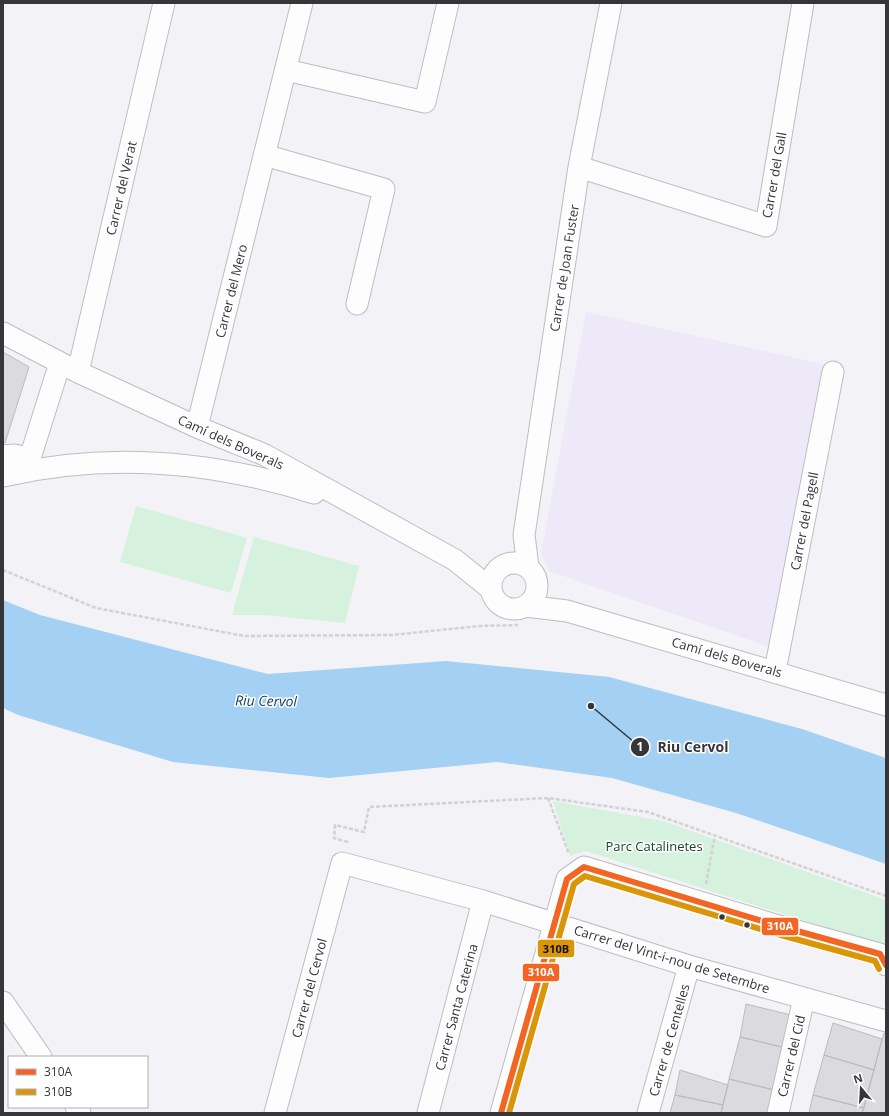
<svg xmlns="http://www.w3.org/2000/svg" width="889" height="1116" font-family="'Open Sans',sans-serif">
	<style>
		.education { fill: #eee9f8 }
		.green { fill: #d6f1de }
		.water { fill: #a4d0f4 }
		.building { fill: #dbdade; stroke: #bcbabd }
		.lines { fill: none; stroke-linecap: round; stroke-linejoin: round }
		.minor-casing { stroke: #bdbdc1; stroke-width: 23 }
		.path { stroke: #d2d2d4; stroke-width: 2.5; stroke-dasharray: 4 2; stroke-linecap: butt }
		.minor { stroke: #fdfdfe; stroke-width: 21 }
		.bus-1-casing { stroke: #fff; stroke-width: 9 }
		.bus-2-casing { stroke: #fff; stroke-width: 9 }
		.bus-1 { stroke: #f26522; stroke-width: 6 }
		.bus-2 { stroke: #da9509; stroke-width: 6 }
		.bus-dot { fill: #363539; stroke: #fff; stroke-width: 1.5 }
		.labels { text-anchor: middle; stroke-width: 3; stroke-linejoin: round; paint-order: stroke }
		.street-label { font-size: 13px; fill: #363539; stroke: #fff }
		.park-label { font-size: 13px; fill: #174424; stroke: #fff }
		.water-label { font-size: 14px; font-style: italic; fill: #0f4060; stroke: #fff }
		.leader { fill: none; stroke: #363539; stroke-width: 1.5 }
		.callout-dot { fill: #363539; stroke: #fff; stroke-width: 1.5 }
		.mark-label { font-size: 12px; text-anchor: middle; font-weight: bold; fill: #fff }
		.callout-label { font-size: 14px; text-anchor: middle; font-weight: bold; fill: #363539; stroke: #fff; stroke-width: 3; stroke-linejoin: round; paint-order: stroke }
		.line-badge { stroke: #fff; stroke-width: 1.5 }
		.badge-label { font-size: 11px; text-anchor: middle; font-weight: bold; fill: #fff }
		.pale-badge-label { font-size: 11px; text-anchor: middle; font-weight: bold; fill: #111 }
	</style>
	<rect width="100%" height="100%" fill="#f2f2f7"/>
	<path class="education" d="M586 312 823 364 770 647 549 571 541 553Z"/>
	<path class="green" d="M136 506 247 538 231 593 120 562Z
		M254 537 359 566 345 623 264 615H232Z
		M553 801 663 821 886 900V947L586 851 570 856Z"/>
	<path class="water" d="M3 600 40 615 268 674 446 661 609 677 802 729 886 758V864L736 813 612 778 497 762 329 778 173 762 18 715 3 708Z"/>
	<path class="building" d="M3 352 29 367 5 443H3Z
		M746 1004 795 1016 786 1048 740 1037Z
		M833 1023 882 1039 874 1070 824 1055Z
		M884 1033 886 1034V1113H862Z
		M740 1037 786 1048 774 1090 729 1079Z
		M824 1055 874 1070 864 1108 813 1095Z
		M680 1070 728 1085 723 1105 675 1095Z
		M729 1079 774 1090 770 1113H721Z
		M675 1095 723 1105 721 1113H670Z
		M813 1095 864 1108 862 1113H809Z"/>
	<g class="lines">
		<defs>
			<path id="minor" d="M286 70 425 102 448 3
				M264 155 384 189 357 304
				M579 167 766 226 803 3
				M3 333 78 372 197 427 265 455 455 560 491 589
				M78 372 164 3
				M197 427 302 3
				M3 456 14 455 30 458 31 470
				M30 458 60 363
				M3 476C107 452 213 461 314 493
				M491 586a23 23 0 1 1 46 0a23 23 0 1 1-46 0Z
				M528 567 524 535 579 167 611 3
				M526 606 567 611 886 705
				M775 671 833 372
				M3 1002 41 1057
				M76 1107 80 1113
				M275 1113 342 863 483 901 689 966 886 1021
				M428 1113 483 901
				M501 1113 567 879 584 867 772 924 880 954 886 965
				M648 1113 689 966
				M778 1113 804 998"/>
		</defs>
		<use href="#minor" class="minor-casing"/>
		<path class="path" d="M3 570 96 608 244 636 392 635 479 626 518 625
			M548 798 569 854
			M348 842 334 838 335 825 364 832 369 807 548 798 648 812 886 896
			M706 884 715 835"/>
		<use href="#minor" class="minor"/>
		<defs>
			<path id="bus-1" d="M501 1113 567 879 584 867 772 924 880 954 886 965"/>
			<path id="bus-2" d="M509 1113 574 884 585 876 770 932 875 961 879 969"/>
		</defs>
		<use href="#bus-1" class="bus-1-casing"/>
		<use href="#bus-2" class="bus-2-casing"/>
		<use href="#bus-1" class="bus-1"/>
		<use href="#bus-2" class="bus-2"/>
	</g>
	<g class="bus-dot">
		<circle cx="722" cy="917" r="3.5"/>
		<circle cx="747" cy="925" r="3.5"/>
	</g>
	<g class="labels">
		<g class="street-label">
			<text transform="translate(774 175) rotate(-80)" y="5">Carrer del Gall</text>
			<text transform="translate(121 188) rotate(-77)" y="5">Carrer del Verat</text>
			<text transform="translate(564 268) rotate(-81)" y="5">Carrer de Joan Fuster</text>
			<text transform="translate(231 291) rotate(-76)" y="5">Carrer del Mero</text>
			<text transform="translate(231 442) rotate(24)" y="5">Camí dels Boverals</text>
			<text transform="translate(804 521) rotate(-79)" y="5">Carrer del Pagell</text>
			<text transform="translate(727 657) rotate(16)" y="5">Camí dels Boverals</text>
			<text transform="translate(672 959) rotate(17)" y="5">Carrer del Vint-i-nou de Setembre</text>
			<text transform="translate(309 988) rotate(-75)" y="5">Carrer del Cervol</text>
			<text transform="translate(456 1007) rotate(-75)" y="5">Carrer Santa Caterina</text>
			<text transform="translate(669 1040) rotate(-74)" y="5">Carrer de Centelles</text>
			<text transform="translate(791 1056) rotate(-77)" y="5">Carrer del Cid</text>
		</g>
		<g class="park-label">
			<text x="654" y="851">Parc Catalinetes</text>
		</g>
		<g class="water-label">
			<text transform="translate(266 701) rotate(1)" y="5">Riu Cervol</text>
		</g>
	</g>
	<path class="leader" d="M591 706L640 747"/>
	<g class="callout-dot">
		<circle cx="591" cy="706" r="4"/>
		<circle cx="640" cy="747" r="10"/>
	</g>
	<g class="mark-label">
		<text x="640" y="751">1</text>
	</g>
	<g class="callout-label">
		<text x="693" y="752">Riu Cervol</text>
	</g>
	<g class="line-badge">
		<rect x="761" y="917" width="38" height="19" rx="4" fill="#f26522"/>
		<rect x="537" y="939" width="38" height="19" rx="4" fill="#da9509"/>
		<rect x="522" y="963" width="38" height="19" rx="4" fill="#f26522"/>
	</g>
	<g class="badge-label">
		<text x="780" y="930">310A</text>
		<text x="541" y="976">310A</text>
	</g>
	<g class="pale-badge-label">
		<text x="556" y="953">310B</text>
	</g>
	<rect width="889" height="1116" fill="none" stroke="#363539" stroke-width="8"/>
	<rect x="8" y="1056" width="140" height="52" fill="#ffffff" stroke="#afaeb0"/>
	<rect x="16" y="1069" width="20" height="6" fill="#f26522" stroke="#afaeb0"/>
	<text x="44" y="1076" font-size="12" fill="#363539">310A</text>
	<rect x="16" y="1089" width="20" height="6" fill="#da9509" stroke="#afaeb0"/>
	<text x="44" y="1096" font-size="12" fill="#363539">310B</text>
	<g transform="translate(861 1088) rotate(342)" stroke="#ffffff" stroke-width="3" paint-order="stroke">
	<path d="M0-3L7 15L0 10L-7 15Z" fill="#363539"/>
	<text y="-6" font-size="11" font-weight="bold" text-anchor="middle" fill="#363539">N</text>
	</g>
</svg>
